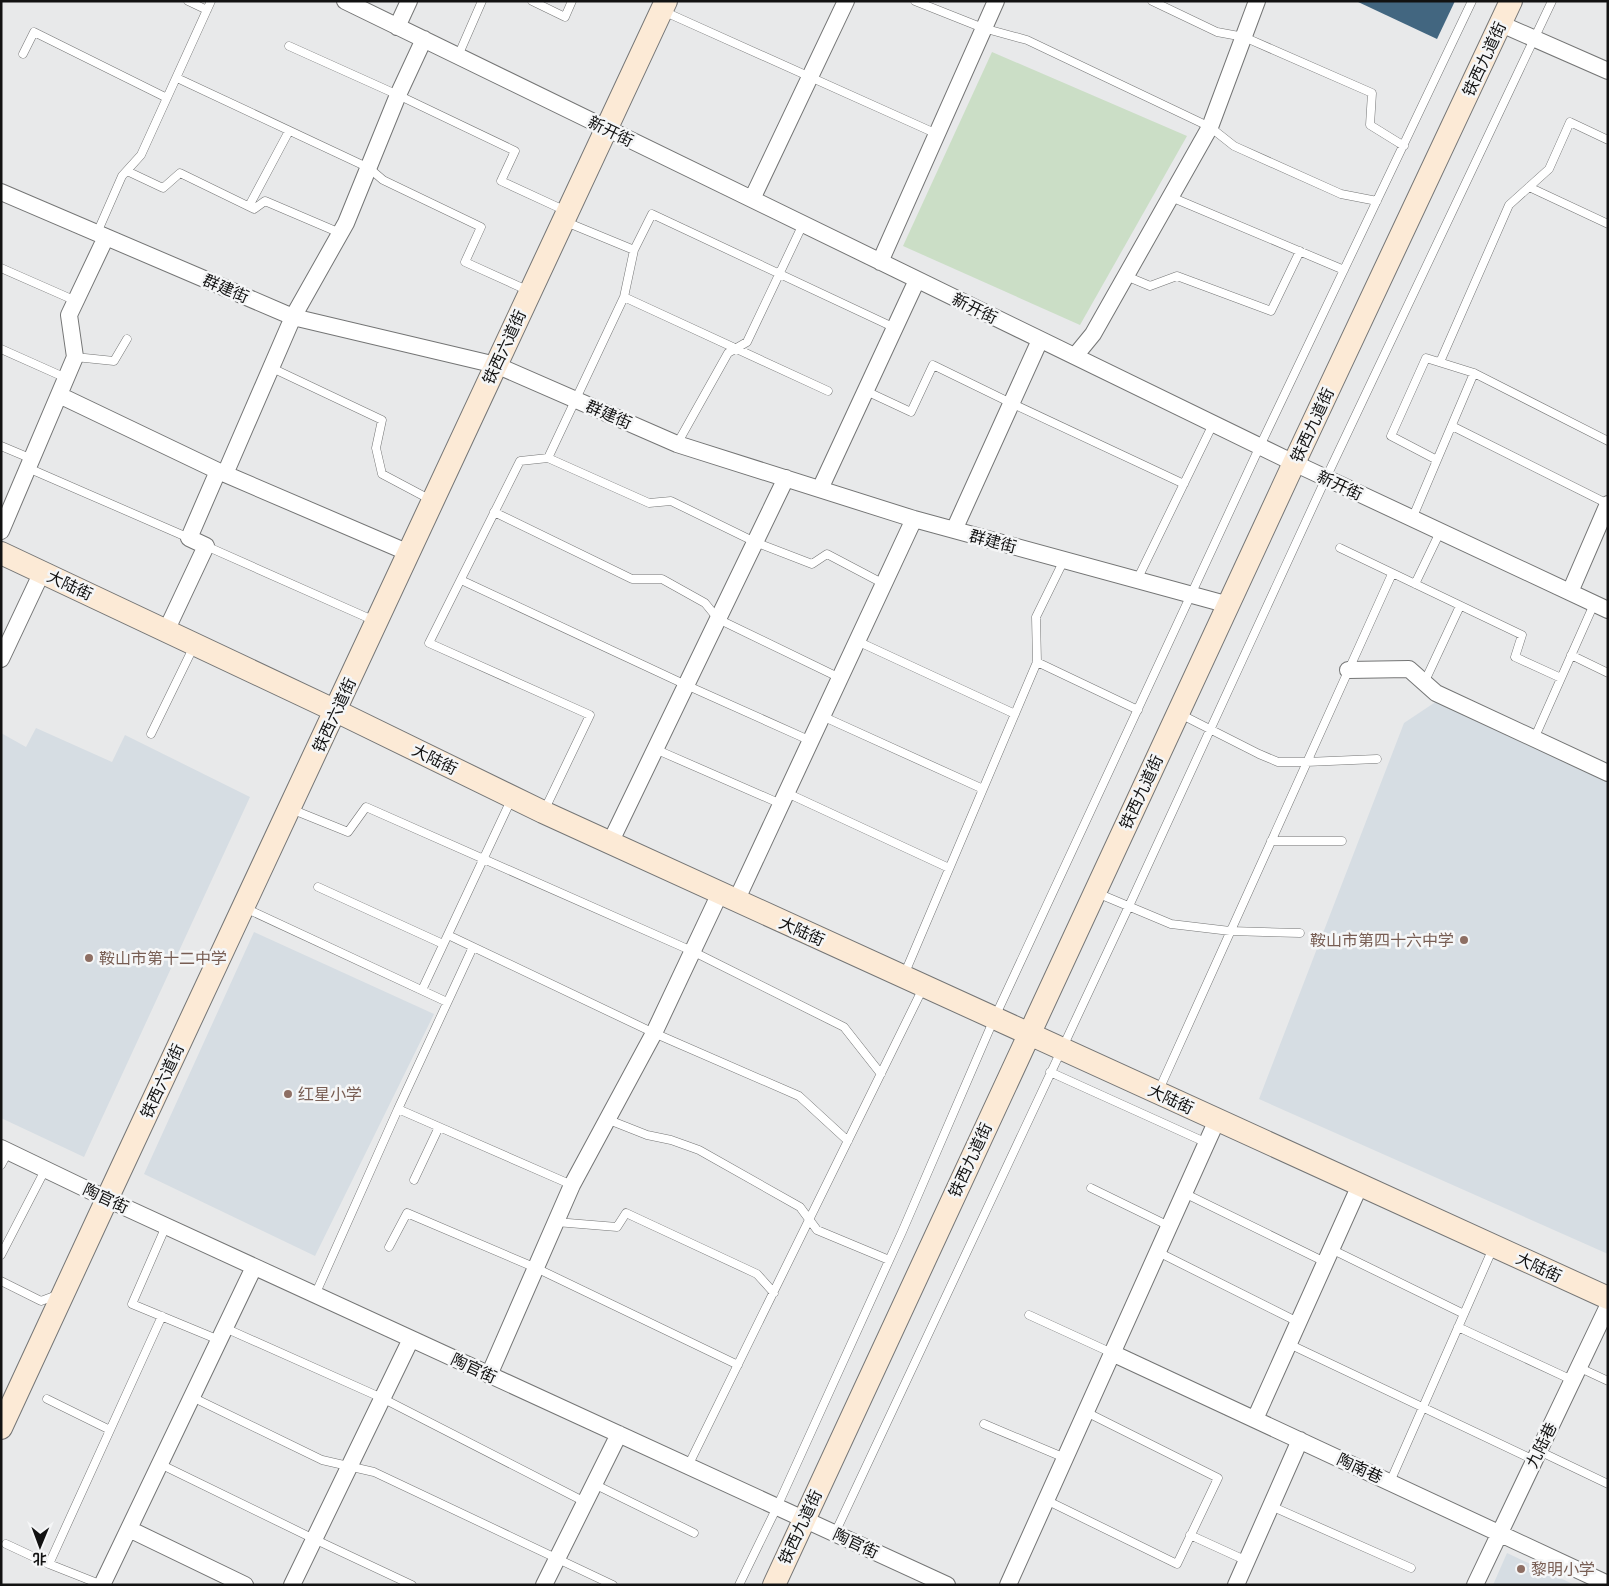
<svg xmlns="http://www.w3.org/2000/svg" width="1609" height="1586" font-family="'Roboto Serif','Noto Sans SC',serif">
	<style>
		.built { fill: #d6dde3 }
		.green { fill: #cbdec6 }
		.building { fill: #426680 }
		.lines { fill: none; stroke-linecap: round; stroke-linejoin: round }
		.lane-casing { stroke: #747575; stroke-width: 9 }
		.street-casing { stroke: #747575; stroke-width: 18 }
		.secondary-casing { stroke: #747575; stroke-width: 24 }
		.lane { stroke: #fff; stroke-width: 8 }
		.street { stroke: #fff; stroke-width: 16 }
		.secondary { stroke: #fcead6; stroke-width: 22 }
		.education-dot { fill: #8d6e63; stroke: #f5f6f7; stroke-width: 2 }
		.labels { text-anchor: middle; stroke-width: 5; stroke-linejoin: round; paint-order: stroke }
		.street-label { font-size: 16px; fill: #121212; stroke: #f5f6f7 }
		.education-label { font-size: 16px; fill: #785e54; stroke: #f5f6f7; text-anchor: start }
	</style>
	<rect width="100%" height="100%" fill="#e8e9ea"/>
	<path class="built" d="M1437 701 1608 781V1254L1259 1099 1404 723Z
		M36 728 112 762 125 735 250 797 84 1157 1 1118V733L26 747Z
		M254 932 434 1014 315 1256 144 1174Z
		M1507 1553 1575 1585H1493Z"/>
	<path class="green" d="M992 52 1187 136 1080 325 903 246Z"/>
	<path class="building" d="M1356 1H1455L1437 39Z"/>
	<g class="lines">
		<defs>
			<path id="lane" d="M188 1 207 10
				M532 1 565 17 572 1
				M915 1 983 28 1027 40 1210 127 1234 146 1341 194 1377 201
				M1152 1 1217 32 1244 37 1372 93 1370 125 1404 146
				M663 11 937 134
				M289 46 398 95 515 151 501 181 566 211
				M23 54 34 32 167 98
				M458 56 482 1
				M177 78 369 168 383 180 481 227 465 262 529 291
				M127 171 163 188 180 173 254 209 265 201 340 233
				M1529 187 1608 224
				M1171 197 1344 270
				M249 206 289 131
				M566 222 634 250
				M97 233 122 176 141 155 211 1
				M1 268 76 301
				M1126 276 1150 286 1177 276 1271 311 1300 251
				M624 297 634 250 652 214 895 328
				M1 349 66 378
				M75 357 114 361 127 339
				M1440 362 1509 205 1549 169 1570 122 1608 140
				M272 368 382 420 376 448 382 474 431 500
				M866 391 911 412 933 365 1011 403 1184 484
				M1452 426 1608 504
				M677 444 728 353 747 342 803 224
				M1 446 32 459
				M548 458 649 503 671 501 755 542 812 564 827 554 884 584
				M1437 460 1474 373
				M28 468 189 538
				M494 512 632 579H662L705 603 718 619 840 678
				M1412 519 1437 460 1391 436 1426 358 1474 373 1608 441
				M206 546 375 621
				M1340 548 1522 635 1515 657 1561 678
				M461 580 686 685 811 741
				M1137 580 1213 424
				M1415 584 1440 532
				M857 641 1015 714
				M1571 655 1608 673
				M1037 662 1138 710
				M1424 683 1460 606
				M1180 714 1259 754 1278 762H1306L1377 759
				M822 716 983 789
				M151 734 194 646
				M1534 739 1594 604
				M655 749 781 804
				M787 793 949 868
				M291 809 348 832 366 807 692 951 844 1027 881 1074
				M544 811 590 715 429 643 520 461 548 458 624 297 828 391
				M1271 841H1342
				M318 887 443 944
				M1097 893 1171 924 1230 931 1300 933
				M245 908 447 1002
				M448 935 654 1033 799 1096 848 1141
				M473 947 398 1109 572 1185
				M904 975 1037 662 1036 617 1064 560
				M422 990 511 800
				M1050 1072 1207 1143
				M1158 1092 1392 574
				M609 1120 647 1135 671 1140 699 1150 800 1207 817 1230 889 1260
				M1 1165 8 1152
				M414 1180 439 1127
				M1091 1188 1169 1226
				M1184 1193 1325 1262
				M556 1222 617 1227 626 1213 757 1274 774 1293
				M166 1226 132 1304 219 1340
				M389 1247 407 1213 536 1268 738 1365
				M1331 1249 1464 1314
				M1158 1252 1298 1322
				M1 1255 45 1170
				M1 1281 41 1301 57 1295
				M315 1295 398 1109
				M1029 1315 1112 1353
				M1458 1327 1572 1380
				M225 1328 382 1398 585 1502
				M1289 1344 1534 1460
				M1578 1367 1608 1381
				M192 1397 322 1460 374 1472 613 1585
				M47 1399 110 1430
				M984 1424 1065 1458
				M1539 1451 1608 1484
				M160 1464 314 1539 412 1585
				M688 1466 923 988
				M1390 1482 1493 1248
				M594 1484 694 1533
				M1046 1500 1177 1564 1218 1478 1086 1412
				M1271 1506 1411 1568
				M835 1533 1129 906 1326 478 1552 1
				M1190 1535 1247 1561
				M6 1544 49 1564 102 1585
				M49 1564 162 1316
				M739 1585 777 1507 902 1232 994 1019 1260 446 1472 1"/>
			<path id="street" d="M345 1 1294 463 1608 610
				M1501 24 1608 71
				M397 27 409 1
				M1 192 293 317 496 365 677 444 914 519 1229 605
				M752 199 846 1
				M880 262 996 1
				M1075 356 1093 334 1210 127 1257 1
				M59 395 218 471 409 553
				M225 474 293 317 346 223 398 95 424 39
				M820 489 917 280
				M954 530 1040 340
				M1 531 75 357 69 315 106 237
				M1570 592 1608 504
				M166 631 206 546 189 538 218 471
				M1 659 42 572
				M1348 670 1409 669 1436 693 1608 773
				M610 843 786 478
				M736 901 914 519
				M1 1148 107 1199 947 1585
				M1112 1353 1608 1584
				M489 1375 572 1185 654 1033 720 893
				M1255 1419 1360 1185
				M129 1529 245 1585
				M102 1585 254 1267
				M292 1585 411 1339
				M544 1585 619 1434
				M1008 1585 1217 1120
				M1236 1585 1300 1440
				M1475 1585 1608 1306"/>
			<path id="secondary" d="M1 553 336 711 543 812 1608 1298
				M1 1428 107 1199 666 1
				M774 1585 1294 463 1511 1"/>
		</defs>
		<use href="#lane" class="lane-casing"/>
		<use href="#street" class="street-casing"/>
		<use href="#secondary" class="secondary-casing"/>
		<use href="#lane" class="lane"/>
		<use href="#street" class="street"/>
		<use href="#secondary" class="secondary"/>
	</g>
	<g class="education-dot">
		<circle cx="1464" cy="940" r="5"/>
		<circle cx="89" cy="958" r="5"/>
		<circle cx="288" cy="1094" r="5"/>
		<circle cx="1521" cy="1569" r="5"/>
	</g>
	<g class="labels">
		<g class="street-label">
			<text transform="translate(1484 59) rotate(-65)" y="6">铁西九道街</text>
			<text transform="translate(611 131) rotate(26)" y="6">新开街</text>
			<text transform="translate(226 288) rotate(23)" y="6">群建街</text>
			<text transform="translate(975 308) rotate(26)" y="6">新开街</text>
			<text transform="translate(504 347) rotate(-65)" y="6">铁西六道街</text>
			<text transform="translate(609 414) rotate(23)" y="6">群建街</text>
			<text transform="translate(1312 425) rotate(-65)" y="6">铁西九道街</text>
			<text transform="translate(1340 485) rotate(25)" y="6">新开街</text>
			<text transform="translate(993 541) rotate(15)" y="6">群建街</text>
			<text transform="translate(70 585) rotate(25)" y="6">大陆街</text>
			<text transform="translate(334 715) rotate(-65)" y="6">铁西六道街</text>
			<text transform="translate(435 759) rotate(26)" y="6">大陆街</text>
			<text transform="translate(1141 792) rotate(-65)" y="6">铁西九道街</text>
			<text transform="translate(802 931) rotate(24)" y="6">大陆街</text>
			<text transform="translate(162 1081) rotate(-65)" y="6">铁西六道街</text>
			<text transform="translate(1171 1099) rotate(25)" y="6">大陆街</text>
			<text transform="translate(970 1160) rotate(-65)" y="6">铁西九道街</text>
			<text transform="translate(106 1198) rotate(25)" y="6">陶官街</text>
			<text transform="translate(1539 1267) rotate(25)" y="6">大陆街</text>
			<text transform="translate(474 1368) rotate(25)" y="6">陶官街</text>
			<text transform="translate(1541 1445) rotate(-64)" y="6">九陆巷</text>
			<text transform="translate(1360 1468) rotate(25)" y="6">陶南巷</text>
			<text transform="translate(800 1527) rotate(-65)" y="6">铁西九道街</text>
			<text transform="translate(856 1543) rotate(25)" y="6">陶官街</text>
		</g>
		<g class="education-label">
			<text x="1454" y="946" text-anchor="end">鞍山市第四十六中学</text>
			<text x="99" y="964">鞍山市第十二中学</text>
			<text x="298" y="1100">红星小学</text>
			<text x="1531" y="1575">黎明小学</text>
		</g>
	</g>
	<rect width="1609" height="1586" fill="none" stroke="#121212" stroke-width="5"/>
	<g transform="translate(40 1546) rotate(181)" stroke="#f5f6f7" stroke-width="4" paint-order="stroke">
	<path d="M0-4L9 19L0 12L-9 19Z" fill="#121212"/>
	<text y="-8" font-size="14" font-weight="bold" text-anchor="middle" fill="#121212">北</text>
	</g>
</svg>
